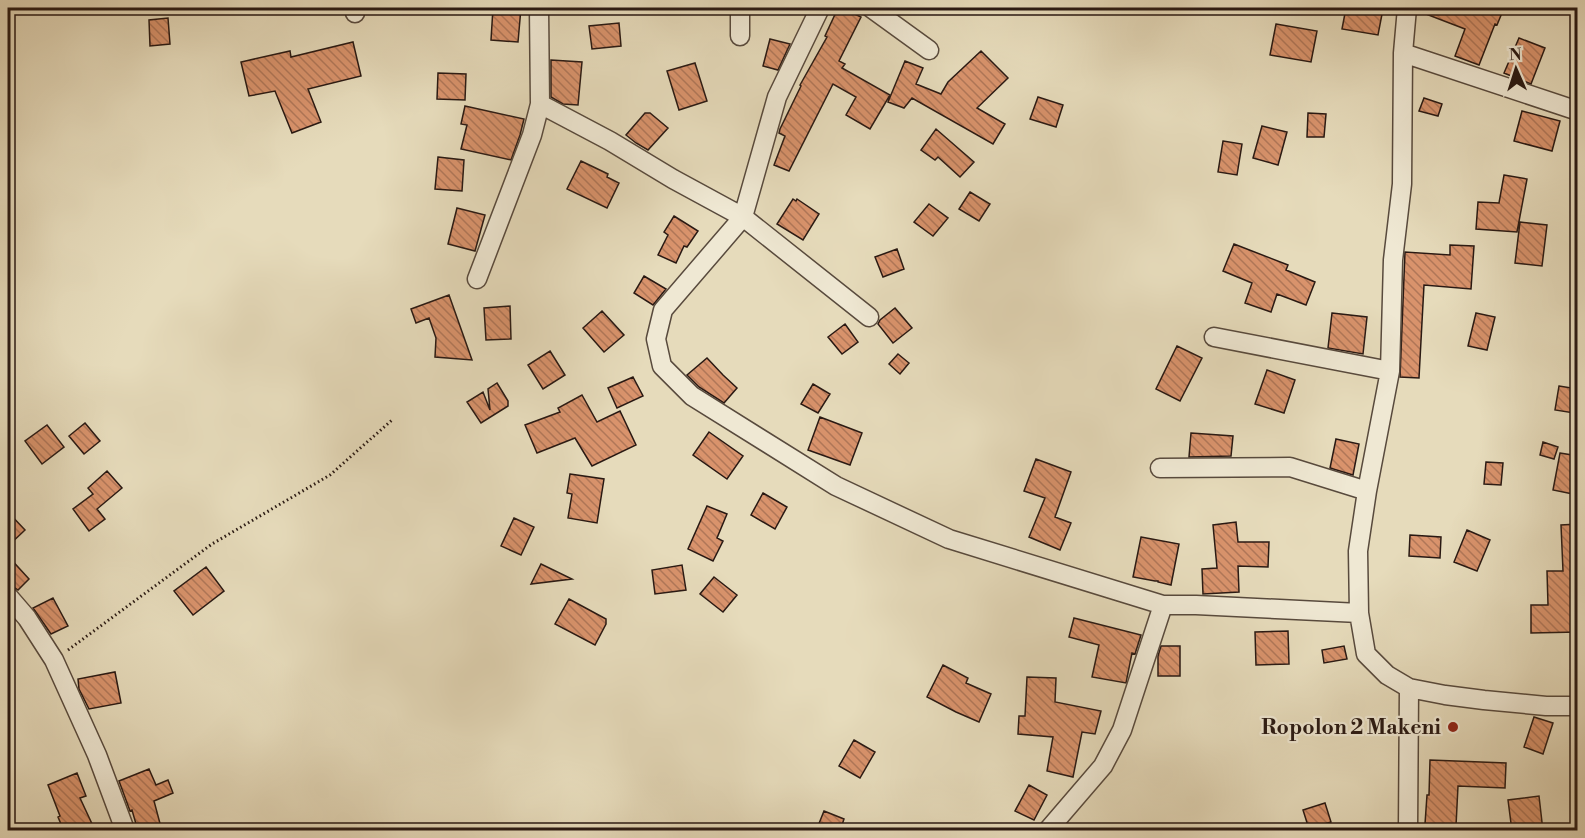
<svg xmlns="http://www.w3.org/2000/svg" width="1585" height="838" font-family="'Libre Bodoni',serif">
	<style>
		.building { fill: url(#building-back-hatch); stroke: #291913; stroke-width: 1.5 }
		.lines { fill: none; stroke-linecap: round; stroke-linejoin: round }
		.street-casing { stroke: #584a3d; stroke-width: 21 }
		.path { stroke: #291913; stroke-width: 3; stroke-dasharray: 1.5 3; stroke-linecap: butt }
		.street { stroke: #efe8d3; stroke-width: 18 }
		.poi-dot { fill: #8f2418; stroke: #efe8d3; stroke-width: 2 }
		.labels { text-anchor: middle; stroke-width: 4.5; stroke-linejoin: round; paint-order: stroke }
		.poi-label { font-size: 21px; font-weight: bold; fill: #291913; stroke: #efe8d3; text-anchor: end }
	</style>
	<defs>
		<pattern id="building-back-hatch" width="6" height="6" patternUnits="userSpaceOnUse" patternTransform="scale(1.5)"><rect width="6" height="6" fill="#d9936c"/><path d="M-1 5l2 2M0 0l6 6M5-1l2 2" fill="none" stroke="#b07758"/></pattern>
	</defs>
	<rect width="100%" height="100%" fill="#e6dbbb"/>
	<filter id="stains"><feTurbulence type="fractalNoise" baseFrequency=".00333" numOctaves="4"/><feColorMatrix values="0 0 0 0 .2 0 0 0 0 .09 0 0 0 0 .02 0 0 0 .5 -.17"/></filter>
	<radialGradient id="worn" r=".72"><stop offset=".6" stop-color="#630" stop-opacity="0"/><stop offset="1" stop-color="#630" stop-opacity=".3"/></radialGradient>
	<path class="building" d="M493 8H521L518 42 491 40Z
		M838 8H842L861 17 839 61 845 64 842 68 890 95 870 129 846 115 856 97 833 84 789 171 774 165 785 136 779 133 780 129 801 86 800 85 827 37 825 36Z
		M1346 8 1383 9 1378 35 1342 29Z
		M1418 8H1504L1497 25 1495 24 1479 65 1455 56 1465 29 1418 11Z
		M168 18 170 44 150 46 149 20Z
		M619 23 621 46 592 49 589 26Z
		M1276 24 1317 31 1311 62 1270 55Z
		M1519 38 1545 48 1531 84 1504 73Z
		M770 39 790 44 778 70 763 66Z
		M353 42 361 76 308 89 321 122 292 133 275 91 249 96 241 62 290 51 291 57Z
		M981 51 1008 78 977 108 1005 124 993 144 912 98 904 108 888 102 905 61 923 68 916 84 941 94 948 82Z
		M551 60 582 62 578 105 563 104 551 97Z
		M695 63 707 101 679 110 667 71Z
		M438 73 466 74 465 100 437 99Z
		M1038 97 1063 105 1056 127 1030 119Z
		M1424 98 1442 104 1438 116 1419 111Z
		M465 106 524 119 520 135 511 160 461 149 467 125 461 124Z
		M1522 111 1560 121 1552 151 1514 141Z
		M645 113H650L668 128 648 150 636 143 626 135Z
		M1308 113 1326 114 1324 137H1307Z
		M1262 126 1287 132 1278 165 1253 158Z
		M936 129 974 162 960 177 938 157 935 160 921 150Z
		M1223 141 1242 144 1237 175 1218 172Z
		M438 157 464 160 462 191 435 189Z
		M581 161 608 174 607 177 619 183 607 208 567 189Z
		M1504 175 1527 179 1517 232 1476 229 1478 202 1499 203Z
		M970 192 990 204 979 221 959 209Z
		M793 199 796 201 797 199 819 214 803 240 777 224Z
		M929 204 948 218 933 236 914 222Z
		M457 208 485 215 475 251 448 244Z
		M674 216 698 231 687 247 684 246 676 263 658 255 668 235 664 232Z
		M1520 222 1547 225 1542 266 1515 263Z
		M1234 244 1288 265 1286 270 1315 282 1306 305 1277 294 1271 312 1245 303 1252 283 1223 271Z
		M1450 245 1474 246 1471 289 1424 285 1419 378 1400 377 1405 252 1450 255Z
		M897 249 904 269 883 277 875 257Z
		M644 276 666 289 653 305 634 293Z
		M449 295 472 360 435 357 436 338 429 318 416 323 411 309Z
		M510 306 511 339 486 340 484 308Z
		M895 308 912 328 893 343 878 324 880 320Z
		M602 311 624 335 604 352 583 328Z
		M1332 313 1367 317 1363 354 1328 348Z
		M1476 313 1495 317 1487 350 1468 346Z
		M845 324 858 342 842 354 828 337Z
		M1177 346 1202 358 1180 401 1156 389Z
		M550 351 565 375 543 389 528 365Z
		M898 354 909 363 900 374 889 364Z
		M707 358 723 375 737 388 724 403 699 387 687 375Z
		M1267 370 1295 380 1284 413 1255 404Z
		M633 377 643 396 617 408 608 388Z
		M497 383 508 401V406L481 423 467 402 483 392 490 410 488 389Z
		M813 384 830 394 818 413 801 404Z
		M1559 386 1578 389 1574 413 1555 410Z
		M582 395 597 422 620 411 636 445 592 466 575 438 537 453 525 425 560 412 558 408Z
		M820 417 862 433 850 465 808 450Z
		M85 423 100 441 84 454 69 436Z
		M47 425 64 447 42 464 25 441Z
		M709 432 743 456 727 479 693 455Z
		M1191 433 1233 436 1231 456 1189 457Z
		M1336 439 1359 444 1353 475 1330 468Z
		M1543 442 1558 447 1554 459 1540 455Z
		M1560 453 1578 456V495L1553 490Z
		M1036 459 1071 472 1055 517 1071 523 1060 550 1029 537 1045 498 1024 491Z
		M1486 462 1503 463 1501 485 1484 484Z
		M107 471 122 488 97 509 105 519 89 531 73 509 93 494 88 488Z
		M570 474 604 479 597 523 568 518 572 494 567 493Z
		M763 493 787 507 775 529 751 515Z
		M707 506 727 514 717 538 723 541 713 561 688 549Z
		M8 512 25 530 8 546Z
		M514 518 534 527 521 555 501 546Z
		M1236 522 1238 542H1269L1268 567 1238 566 1239 592 1203 594 1202 569 1217 568 1213 525Z
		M1578 524V632L1531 633V605H1548L1547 571H1563L1561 525Z
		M1467 530 1490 540 1477 571 1454 562Z
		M1410 535 1441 537 1440 558 1409 556Z
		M1141 537 1179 544 1171 585 1158 582V581H1155L1133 577Z
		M8 556 29 579 18 590 12 586 8 585Z
		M541 564 572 579 531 584Z
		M682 565 686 590 655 594 652 570Z
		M206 567 224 591 193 615 174 591Z
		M714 577 737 595 723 612 700 594Z
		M53 598 68 626 51 634 33 608Z
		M569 599 606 619V624L595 645 555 624Z
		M1074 618 1141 635 1135 654 1132 653 1126 683 1092 677 1099 645 1069 637Z
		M1288 631 1289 664 1256 665 1255 632Z
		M1161 646H1180V676H1158V656Z
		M1344 646 1347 659 1324 663 1322 650Z
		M943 665 968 678 966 683 991 694 979 722 956 712 927 697Z
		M115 672 121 703 89 709 79 689 78 679Z
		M1027 677 1056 678 1055 702 1101 711 1095 734 1082 732 1073 777 1047 771 1053 737 1018 734 1019 716H1025Z
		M1534 717 1553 723 1543 754 1524 747Z
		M854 740 875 752 860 778 839 766Z
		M1430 760 1506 763 1505 788 1458 786 1456 826 1425 824 1427 795H1429Z
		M149 769 156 785 168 780 173 793 154 801 162 831H138L132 810 130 811 119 781Z
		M77 773 86 796 80 798 93 826 83 831H64L58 817 60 816 48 785Z
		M1029 785 1047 795 1034 820 1015 811Z
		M1539 796 1543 831H1512L1508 800Z
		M1325 803 1331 822 1309 829 1303 810Z
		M824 811 844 819 840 831H816Z"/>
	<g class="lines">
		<defs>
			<path id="street" d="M355 8V13
				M740 8V36
				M820 8 777 97 743 217 663 310 656 339 662 366 692 396 836 486 949 539 1163 605H1196L1359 613
				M871 8 929 50
				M1407 8 1403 53 1402 184 1393 260 1390 371 1367 491 1358 551 1359 613 1366 654 1387 675 1409 688 1445 695 1484 700 1546 706H1578
				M1403 53 1578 111
				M540 104 610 141 673 179 743 217 869 317
				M477 279 532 135 540 104 539 8
				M1214 337 1390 371
				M1160 468 1290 467 1367 491
				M8 596 27 618 54 660 97 755 125 830
				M1048 830 1103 766 1122 730 1163 605
				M1408 830 1409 688"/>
		</defs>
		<use href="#street" class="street-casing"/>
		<path class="path" d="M68 650 212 544 330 475 392 420"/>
		<use href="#street" class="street"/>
	</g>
	<circle class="poi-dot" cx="1453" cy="727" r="6"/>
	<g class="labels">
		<g class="poi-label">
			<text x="1441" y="734">Ropolon 2 Makeni</text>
		</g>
	</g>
	<rect width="1585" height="838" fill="none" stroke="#e6dbbb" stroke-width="30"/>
	<rect x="9" y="9" width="1567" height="820" fill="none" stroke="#291913" stroke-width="3"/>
	<rect x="15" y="15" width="1555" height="808" fill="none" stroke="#291913" stroke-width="1.5"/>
	<g transform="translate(1516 69) rotate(357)" stroke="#efe8d3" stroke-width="4.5" paint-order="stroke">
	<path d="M0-4.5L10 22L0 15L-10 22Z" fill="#291913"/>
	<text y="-9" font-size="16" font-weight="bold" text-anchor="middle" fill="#291913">N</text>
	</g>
	<rect width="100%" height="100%" filter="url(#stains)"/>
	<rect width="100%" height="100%" fill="url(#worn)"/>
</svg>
